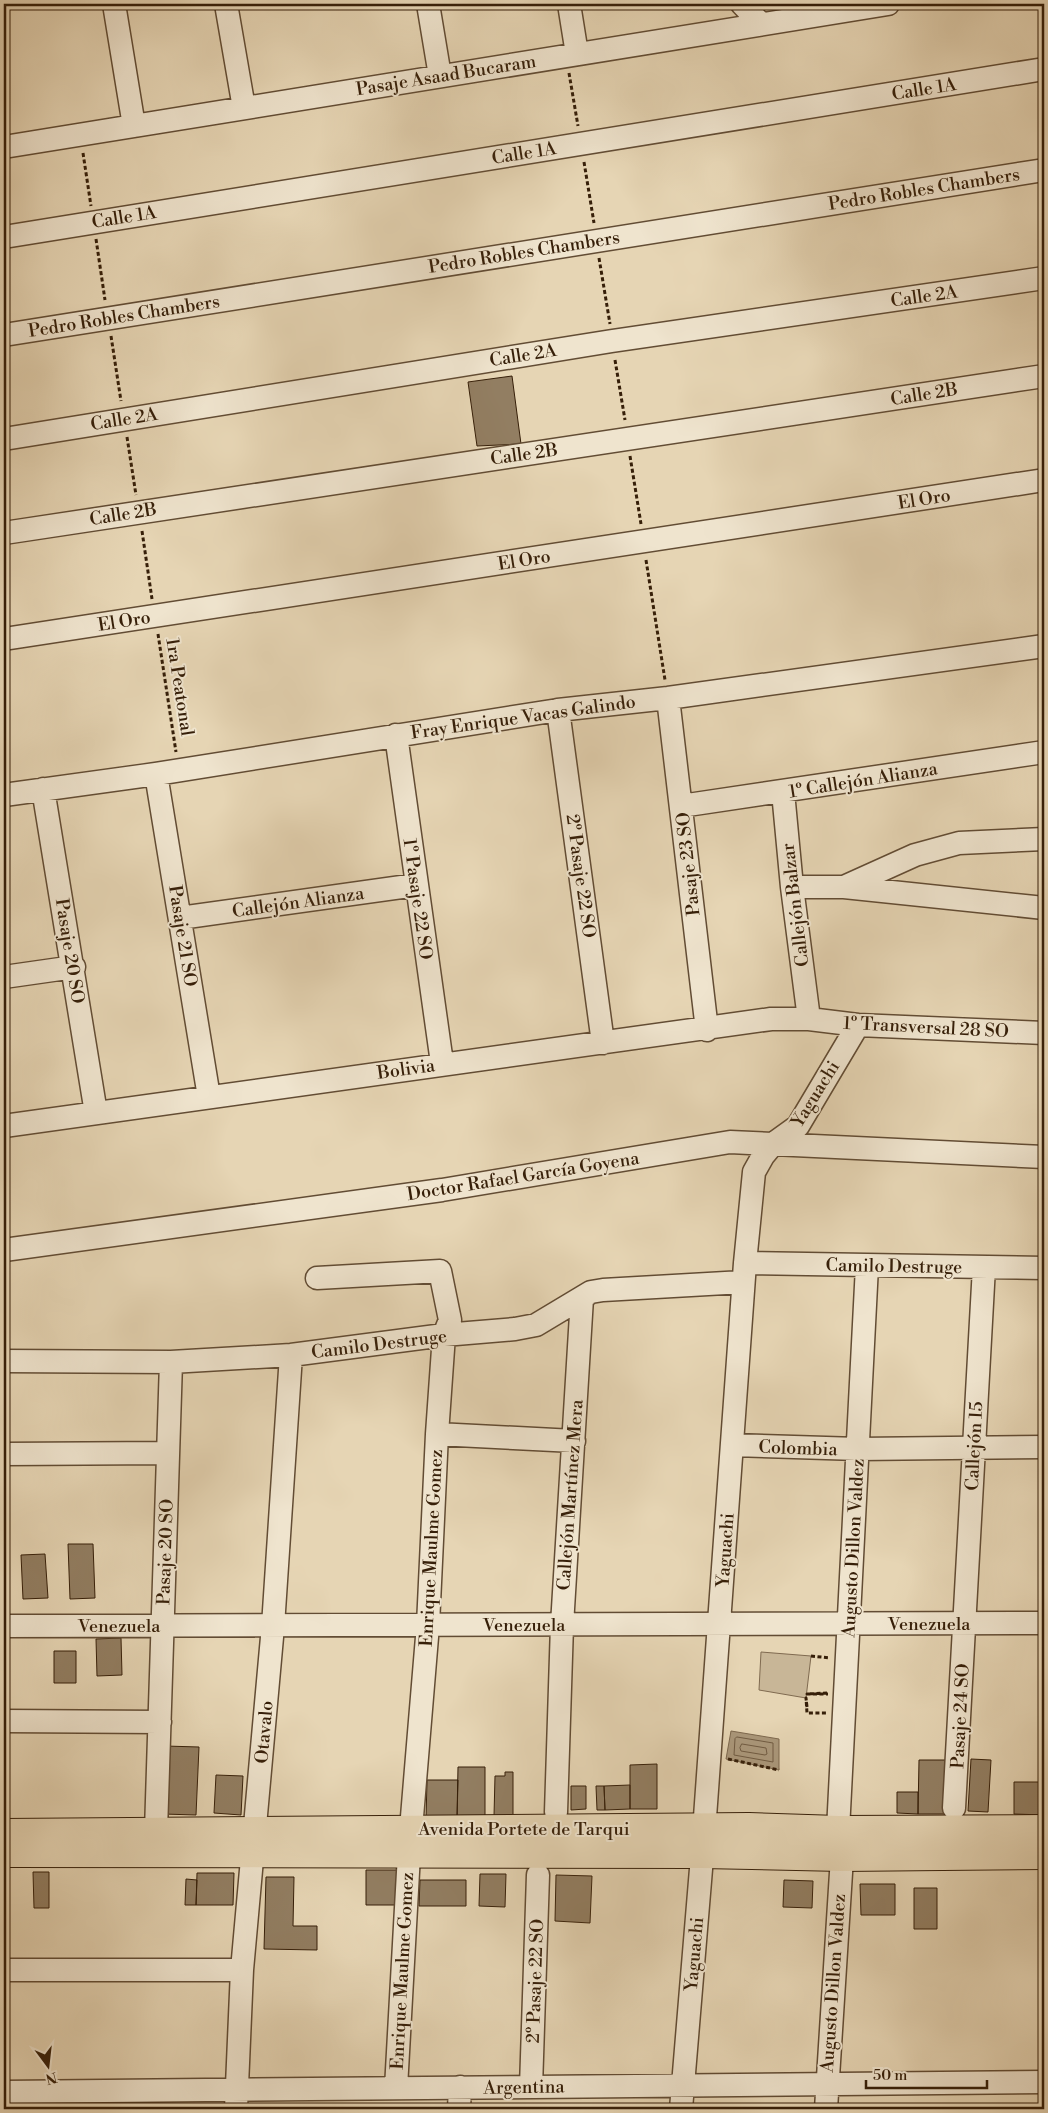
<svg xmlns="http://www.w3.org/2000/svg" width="1048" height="2113" font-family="'Libre Bodoni',serif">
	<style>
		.green { fill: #c8b697; stroke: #7f6a50 }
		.water { fill: #aa977a; stroke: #7c674d }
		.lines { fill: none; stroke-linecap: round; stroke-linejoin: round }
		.shore { stroke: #705b42; stroke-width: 1 }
		.building { fill: #927e62; stroke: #361f09 }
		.minor-casing { stroke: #624c34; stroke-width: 25 }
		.major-casing { stroke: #361f09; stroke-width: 30 }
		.path { stroke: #361f09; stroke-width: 3; stroke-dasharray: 4 2.5; stroke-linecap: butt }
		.minor { stroke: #efe4ce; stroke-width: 22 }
		.major { stroke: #e6d5b4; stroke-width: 28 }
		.labels { text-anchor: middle; stroke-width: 4; stroke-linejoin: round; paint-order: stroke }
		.street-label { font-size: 18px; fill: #361f09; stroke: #efe4ce }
	</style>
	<rect width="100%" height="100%" fill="#e6d5b4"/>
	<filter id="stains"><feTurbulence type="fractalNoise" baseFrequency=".004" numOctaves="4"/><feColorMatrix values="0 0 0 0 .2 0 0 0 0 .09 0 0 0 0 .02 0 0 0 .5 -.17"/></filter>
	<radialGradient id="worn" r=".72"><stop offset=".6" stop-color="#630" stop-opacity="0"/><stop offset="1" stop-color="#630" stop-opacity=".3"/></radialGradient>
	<path class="green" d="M761 1652 811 1656 806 1698 759 1690Z"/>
	<path class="water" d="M731 1731 779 1739V1770L726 1759Z"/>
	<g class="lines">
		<path class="shore" d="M737 1737 773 1743V1762L734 1755 735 1739Z
			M742 1744 766 1748 767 1754 765 1755 741 1751 740 1748Z"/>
	</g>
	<path class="building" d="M512 376 521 444 477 446 468 382Z
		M68 1544H93L95 1598 70 1599Z
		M45 1554 48 1598 23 1599 21 1555Z
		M121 1638 122 1675 97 1676 96 1639Z
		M54 1651H76V1683H54Z
		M165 1746 199 1747 196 1815 163 1814Z
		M971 1759 991 1760 988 1812 968 1811Z
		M919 1760H945L944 1814H918Z
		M657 1764V1809H630V1765Z
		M458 1767H485V1819H457Z
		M505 1772H513V1816H494L495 1776H505Z
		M216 1775 243 1776 241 1815 214 1813Z
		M427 1780H458L457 1819H426Z
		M1014 1782H1044V1815L1014 1814Z
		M630 1785V1809L605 1810 604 1786Z
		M571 1786H586V1809L571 1810Z
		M596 1786H604L605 1810H597Z
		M897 1792H918V1814L897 1813Z
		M366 1870H399V1905H366Z
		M33 1872H49V1908H34Z
		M197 1873H234L233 1905H196Z
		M480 1874H506L505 1907 479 1906Z
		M556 1875 592 1876 590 1923 555 1921Z
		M266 1877H294L293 1926H317V1950L264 1949Z
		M186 1879 197 1880 196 1905H185Z
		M420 1880H466V1906H419Z
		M784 1880 813 1881 812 1908 783 1907Z
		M860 1884H895V1915H861Z
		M914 1888H937V1929H914Z"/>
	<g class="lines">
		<defs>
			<path id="minor" d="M114 4 134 126
				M226 4 244 108
				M428 4 440 76
				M569 4 577 54
				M742 4 761 24
				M4 147 888 4
				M4 237 1044 69
				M4 335 1044 170
				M4 439 612 341 1044 278
				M4 533 1044 376
				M4 639 1044 480
				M668 698 707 1030
				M558 710 603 1043
				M396 735 442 1063
				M156 774 209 1097
				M43 789 96 1113
				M783 792 792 887 809 1019
				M4 795 156 774 558 710 668 698 1044 646
				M681 806 1044 752
				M792 887H844L915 855 959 843 1044 839
				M844 887 1044 908
				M180 918 416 885
				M4 977 74 967
				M4 1126 771 1019H809L858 1025 1044 1033
				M4 1250 442 1190 730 1142 1044 1157
				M745 1263 1044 1268
				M317 1278 440 1271 450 1320 444 1335 437 1434 428 1625 411 1829
				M4 1361 171 1362 291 1355 444 1335 515 1329 536 1325 591 1292 603 1290 743 1282
				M437 1434 574 1441
				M733 1445 858 1449 1044 1447
				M4 1454 168 1453
				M4 1626 1044 1623
				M4 1721 160 1722
				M954 1808 984 1267
				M556 1812 562 1625 582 1298
				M838 1830 867 1266
				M156 1831 171 1362
				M4 1970H242
				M531 2087 538 1875
				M396 2088 409 1854
				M4 2092 1044 2082
				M236 2109 242 1970 273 1626 291 1355
				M459 2109 460 2087
				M681 2109 703 1845 745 1263 754 1172 763 1156 773 1144 798 1126 858 1025
				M826 2109 842 1857"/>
			<path id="major" d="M4 1833 749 1827 838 1830 1044 1829
				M4 1853 702 1854 842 1857 1044 1855"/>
		</defs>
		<use href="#minor" class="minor-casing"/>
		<use href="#major" class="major-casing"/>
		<path class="path" d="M569 73 578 126
			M83 153 91 206
			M584 162 594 223
			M96 239 105 300
			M599 258 610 324
			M111 336 121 401
			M615 360 625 420
			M127 437 136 495
			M630 456 641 524
			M142 531 152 599
			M646 560 665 680
			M158 634 176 752
			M811 1656 830 1658
			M827 1693 807 1694H828
			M807 1707 806 1698 807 1713H826
			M728 1759 779 1770"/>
		<use href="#minor" class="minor"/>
		<use href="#major" class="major"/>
	</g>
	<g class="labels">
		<g class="street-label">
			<text transform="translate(446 75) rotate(-9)" y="6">Pasaje Asaad Bucaram</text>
			<text transform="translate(924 89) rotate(-9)" y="6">Calle 1A</text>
			<text transform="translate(524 153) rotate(-9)" y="6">Calle 1A</text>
			<text transform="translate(924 189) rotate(-9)" y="6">Pedro Robles Chambers</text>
			<text transform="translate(124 217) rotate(-9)" y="6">Calle 1A</text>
			<text transform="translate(524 252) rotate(-9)" y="6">Pedro Robles Chambers</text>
			<text transform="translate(924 296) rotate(-8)" y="6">Calle 2A</text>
			<text transform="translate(124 316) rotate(-9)" y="6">Pedro Robles Chambers</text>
			<text transform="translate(523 355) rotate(-9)" y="6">Calle 2A</text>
			<text transform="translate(924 394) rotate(-9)" y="6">Calle 2B</text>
			<text transform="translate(124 419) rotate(-9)" y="6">Calle 2A</text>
			<text transform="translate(524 454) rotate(-8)" y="6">Calle 2B</text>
			<text transform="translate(924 499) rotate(-9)" y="6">El Oro</text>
			<text transform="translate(123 514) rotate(-9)" y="6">Calle 2B</text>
			<text transform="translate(524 560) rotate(-9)" y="6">El Oro</text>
			<text transform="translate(124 621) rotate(-9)" y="6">El Oro</text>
			<text transform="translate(180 687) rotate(81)" y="6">1ra Peatonal</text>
			<text transform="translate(523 717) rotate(-8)" y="6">Fray Enrique Vacas Galindo</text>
			<text transform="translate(863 780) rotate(-9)" y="6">1º Callejón Alianza</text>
			<text transform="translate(688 864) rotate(-96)" y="6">Pasaje 23 SO</text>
			<text transform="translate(581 876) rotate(82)" y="6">2º Pasaje 22 SO</text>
			<text transform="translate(418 899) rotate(82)" y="6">1º Pasaje 22 SO</text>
			<text transform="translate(298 902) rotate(-8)" y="6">Callejón Alianza</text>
			<text transform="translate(795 905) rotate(-97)" y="6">Callejón Balzar</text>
			<text transform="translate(183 936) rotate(81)" y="6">Pasaje 21 SO</text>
			<text transform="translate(70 951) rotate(81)" y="6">Pasaje 20 SO</text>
			<text transform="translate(926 1027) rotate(3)" y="6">1º Transversal 28 SO</text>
			<text transform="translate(406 1069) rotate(-8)" y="6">Bolivia</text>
			<text transform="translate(815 1094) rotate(-58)" y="6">Yaguachi</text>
			<text transform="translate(523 1176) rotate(-9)" y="6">Doctor Rafael García Goyena</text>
			<text transform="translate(894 1266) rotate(1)" y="6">Camilo Destruge</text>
			<text transform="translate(379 1344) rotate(-7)" y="6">Camilo Destruge</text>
			<text transform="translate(974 1446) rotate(-87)" y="6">Callejón 15</text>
			<text transform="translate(798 1448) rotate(2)" y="6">Colombia</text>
			<text transform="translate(570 1495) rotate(-86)" y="6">Callejón Martínez Mera</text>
			<text transform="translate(431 1548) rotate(-87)" y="6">Enrique Maulme Gomez</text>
			<text transform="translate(853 1548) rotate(-87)" y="6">Augusto Dillon Valdez</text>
			<text transform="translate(725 1550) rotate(-86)" y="6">Yaguachi</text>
			<text transform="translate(165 1552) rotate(-88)" y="6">Pasaje 20 SO</text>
			<text x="929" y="1630">Venezuela</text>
			<text x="524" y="1631">Venezuela</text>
			<text x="119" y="1632">Venezuela</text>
			<text transform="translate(960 1716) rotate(-87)" y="6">Pasaje 24 SO</text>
			<text transform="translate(264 1732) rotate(-85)" y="6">Otavalo</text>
			<text x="524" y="1835">Avenida Portete de Tarqui</text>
			<text transform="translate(694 1954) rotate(-85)" y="6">Yaguachi</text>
			<text transform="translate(402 1971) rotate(-87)" y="6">Enrique Maulme Gomez</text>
			<text transform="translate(535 1981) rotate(-88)" y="6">2º Pasaje 22 SO</text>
			<text transform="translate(833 1983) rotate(-86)" y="6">Augusto Dillon Valdez</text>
			<text transform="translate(524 2087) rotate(-1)" y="6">Argentina</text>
		</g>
	</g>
	<rect width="1048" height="2113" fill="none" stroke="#e6d5b4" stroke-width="20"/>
	<rect x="5" y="5" width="1038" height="2103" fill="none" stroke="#361f09" stroke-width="2.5"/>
	<rect x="10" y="10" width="1028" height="2093" fill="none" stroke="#361f09"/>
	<g transform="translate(48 2066) rotate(165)" stroke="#efe4ce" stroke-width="4" paint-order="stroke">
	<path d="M0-4L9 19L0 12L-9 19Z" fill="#361f09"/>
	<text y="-8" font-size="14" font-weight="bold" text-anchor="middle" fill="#361f09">N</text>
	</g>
	<path d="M866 2080v8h121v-8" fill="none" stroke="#361f09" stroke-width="2.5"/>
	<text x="873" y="2080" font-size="15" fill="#361f09" stroke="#efe4ce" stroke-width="4" paint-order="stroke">50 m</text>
	<rect width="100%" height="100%" filter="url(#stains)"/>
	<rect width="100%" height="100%" fill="url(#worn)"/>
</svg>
